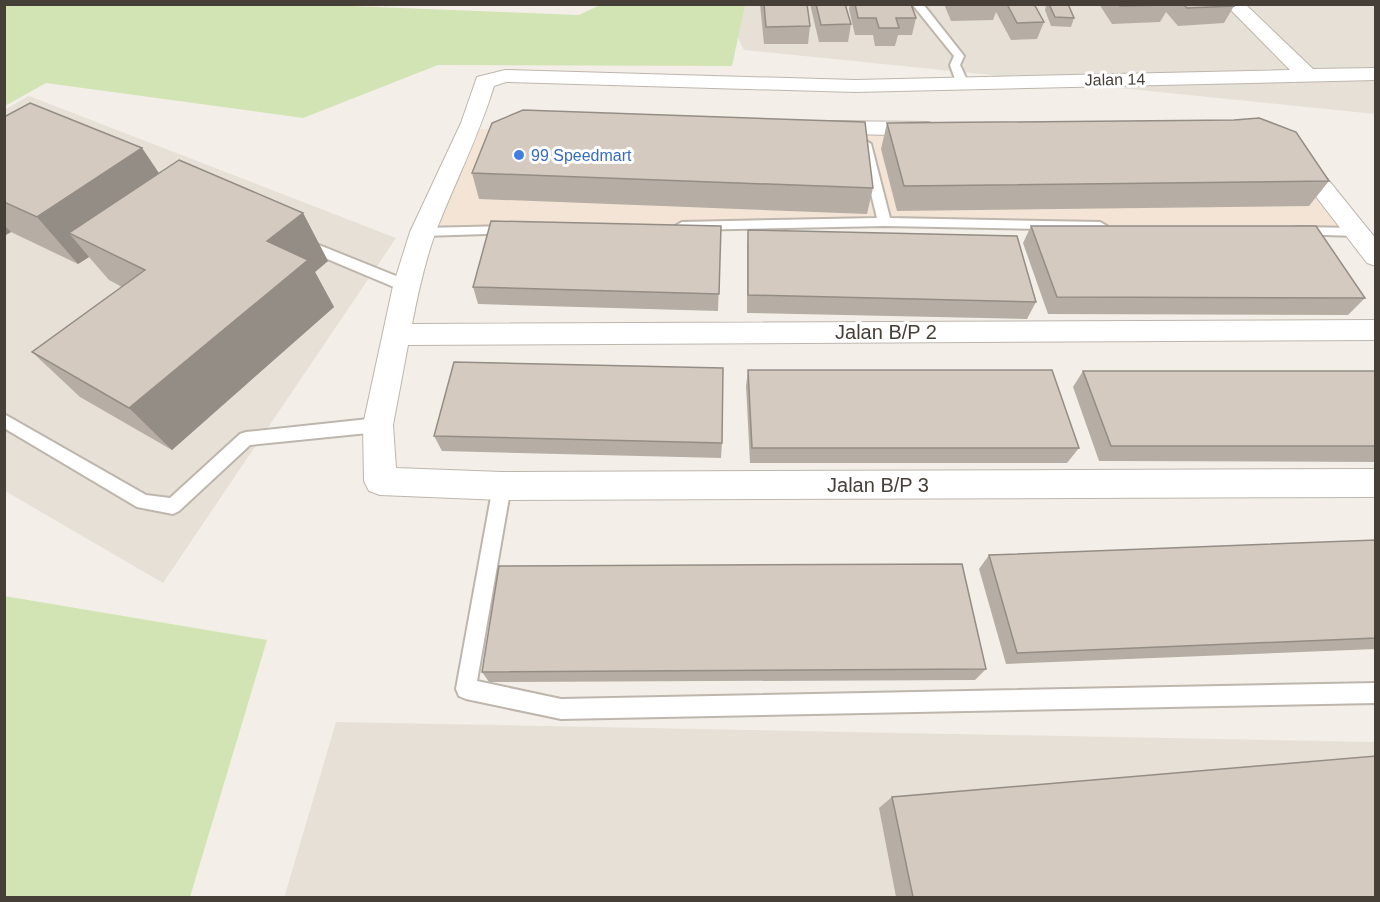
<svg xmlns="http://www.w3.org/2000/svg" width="1380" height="902" font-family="Helvetica,sans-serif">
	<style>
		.residential { fill: #e6e0d7 }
		.commercial { fill: #f3e4d5 }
		.green { fill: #d3e4b4 }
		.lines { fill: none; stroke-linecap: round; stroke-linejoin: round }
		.service-casing { stroke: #beb6ac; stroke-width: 4 }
		.minor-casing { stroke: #beb6ac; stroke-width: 2 }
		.service { fill: #fff; fill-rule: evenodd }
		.minor { fill: #fff; fill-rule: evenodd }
		.wall { fill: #b6aea4 }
		.shaded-wall { fill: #948d86 }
		.building { fill: #d4cabf; stroke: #948d86; stroke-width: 1.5 }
		.shop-dot { fill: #3f7fe0; stroke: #fff; stroke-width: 2 }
		.labels { text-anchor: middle; stroke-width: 6; stroke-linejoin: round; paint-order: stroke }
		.far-street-label { font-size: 16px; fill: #463f38; stroke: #fff }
		.far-shop-label { font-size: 16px; fill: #366cbe; stroke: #fff; text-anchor: start }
		.street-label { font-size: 20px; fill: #463f38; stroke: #fff }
	</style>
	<rect width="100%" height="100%" fill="#f3efe8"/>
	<path class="residential" d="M722 5H1375V114L744 50Z
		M29 96 396 238 163 583 5 491 4 110Z
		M336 722 1375 742V897L284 898Z"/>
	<path class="commercial" d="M480 129 871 134 1288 157 1342 226 438 227Z"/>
	<path class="green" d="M300 4 579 15 600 5H745L732 66 438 65 303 118 46 83 5 106 6 5Z
		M4 596 267 640 190 897H5Z"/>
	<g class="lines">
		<defs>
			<path id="service" d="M912 4H923L964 56 960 65 968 82 966 84H958L956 82 950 65 954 56Z
				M865 140 871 144 890 218 1100 222 1107 226 1100 230 885 226 682 230 675 226 682 222 877 218 859 144Z
				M509 226 516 230 514 233 423 236 416 232 423 228Z
				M1297 227 1356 228 1363 232 1356 236 1292 234 1290 231 1292 228Z
				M304 239 411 282 413 286 411 290H401L299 247 297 244Z
				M4 414 146 495 170 498 240 434 246 432 378 418 384 420 386 425 384 430 378 432 250 445 179 511 173 514 137 507 4 428Z
				M502 479 508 481 511 486 477 681 561 699 1376 683V703L561 719 466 699 459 696 456 689 493 486 496 481Z"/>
			<path id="minor" d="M1225 4H1245L1313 69 1376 68V80L855 92 506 82 494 86C479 136 455 182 436 231 425 261 418 293 412 324L1376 320V340L408 345 393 425 396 468 502 472 1376 469V497L502 500 380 495 369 491 364 481 363 425 393 286 410 232 461 123 477 77 505 70 855 80 1290 70Z
				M822 121 928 122 936 124 939 129 936 134 928 136 814 133 811 128 814 123Z
				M1297 149 1305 151 1376 239V266L1367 263 1285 156 1289 151Z"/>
		</defs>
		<use href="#service" class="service-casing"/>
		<use href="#minor" class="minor-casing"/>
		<use href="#service" class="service"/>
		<use href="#minor" class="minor"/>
	</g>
	<path class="wall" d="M760 4H807L810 26 808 44H764Z
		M810 4H845L851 24 848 42H819Z
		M850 4H911L916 18 912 35H898L895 46H875L873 35H855L849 9Z
		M944 4H1034L1044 22 1037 39 1011 40 996 12 993 20 951 21Z
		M1042 4H1068L1074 18 1071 27 1051 26 1045 10 1046 6H1043Z
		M1099 4H1233L1234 6 1224 23 1178 26 1166 12 1160 22 1112 24Z
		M4 117 142 148 159 173 303 213 328 261 315 272 334 307 172 450 80 397 32 352 122 287 109 280 89 257 78 264 11 232 4 236Z
		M887 123 1329 181 1309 206 897 211 881 149Z
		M472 173 873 188 867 214 479 199Z
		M721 226 718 311 478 304 473 287Z
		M1031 226 1365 298 1348 315 1048 314 1023 243Z
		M748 230 1036 302 1027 319 747 313V248Z
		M748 370 1079 448 1067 463H750L746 386Z
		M1083 371H1376V462L1099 461 1073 387Z
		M434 436 722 443 721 458 442 451Z
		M1376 540V649L1006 664 979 569 989 555Z
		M986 669 975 680 489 682 482 672Z
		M892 797 1376 897H896L879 808Z"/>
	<path class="shaded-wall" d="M142 148 174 196 69 233 89 257 78 264 37 217Z
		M303 213 328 261 315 272 334 307 172 450 129 408 267 241Z
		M4 225 11 232 4 236Z"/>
	<path class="building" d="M764 4H807L810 26 766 27Z
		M816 4H845L851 24 821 25Z
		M855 4H911L916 18H896L899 28H879L876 18H858Z
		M1007 4H1034L1044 22 1017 23Z
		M1049 4H1068L1074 18 1055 17Z
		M1119 4H1168L1169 5 1120 6Z
		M1183 4H1233L1234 6 1187 8Z
		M30 103 142 148 37 217 4 202V117Z
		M523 110 865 122 873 188 472 173 492 123Z
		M1259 118 1296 132 1329 181 904 186 887 123 1234 120Z
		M179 160 303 213 267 241 308 260 129 408 32 352 145 270 69 233Z
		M491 221 721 226 719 294 473 287Z
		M1031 226H1316L1365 298 1057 297Z
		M748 230 1017 236 1036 302 748 295Z
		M454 362 723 368 722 443 434 436Z
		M748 370H1052L1079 448H752Z
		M1083 371H1376V446H1111Z
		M1376 540V638L1017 653 989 555Z
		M962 564 986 669 482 672 499 566Z
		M1376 756V897H913L892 797Z"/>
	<circle class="shop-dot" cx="519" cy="155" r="6"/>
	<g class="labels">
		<g class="far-street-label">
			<text transform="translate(1115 79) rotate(-1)" y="6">Jalan 14</text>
		</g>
		<g class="far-shop-label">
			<text x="531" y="161">99 Speedmart</text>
		</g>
		<g class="street-label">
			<text x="886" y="339">Jalan B/P 2</text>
			<text x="878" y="492">Jalan B/P 3</text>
		</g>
	</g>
	<rect width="1380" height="902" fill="none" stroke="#463f38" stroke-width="12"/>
</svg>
